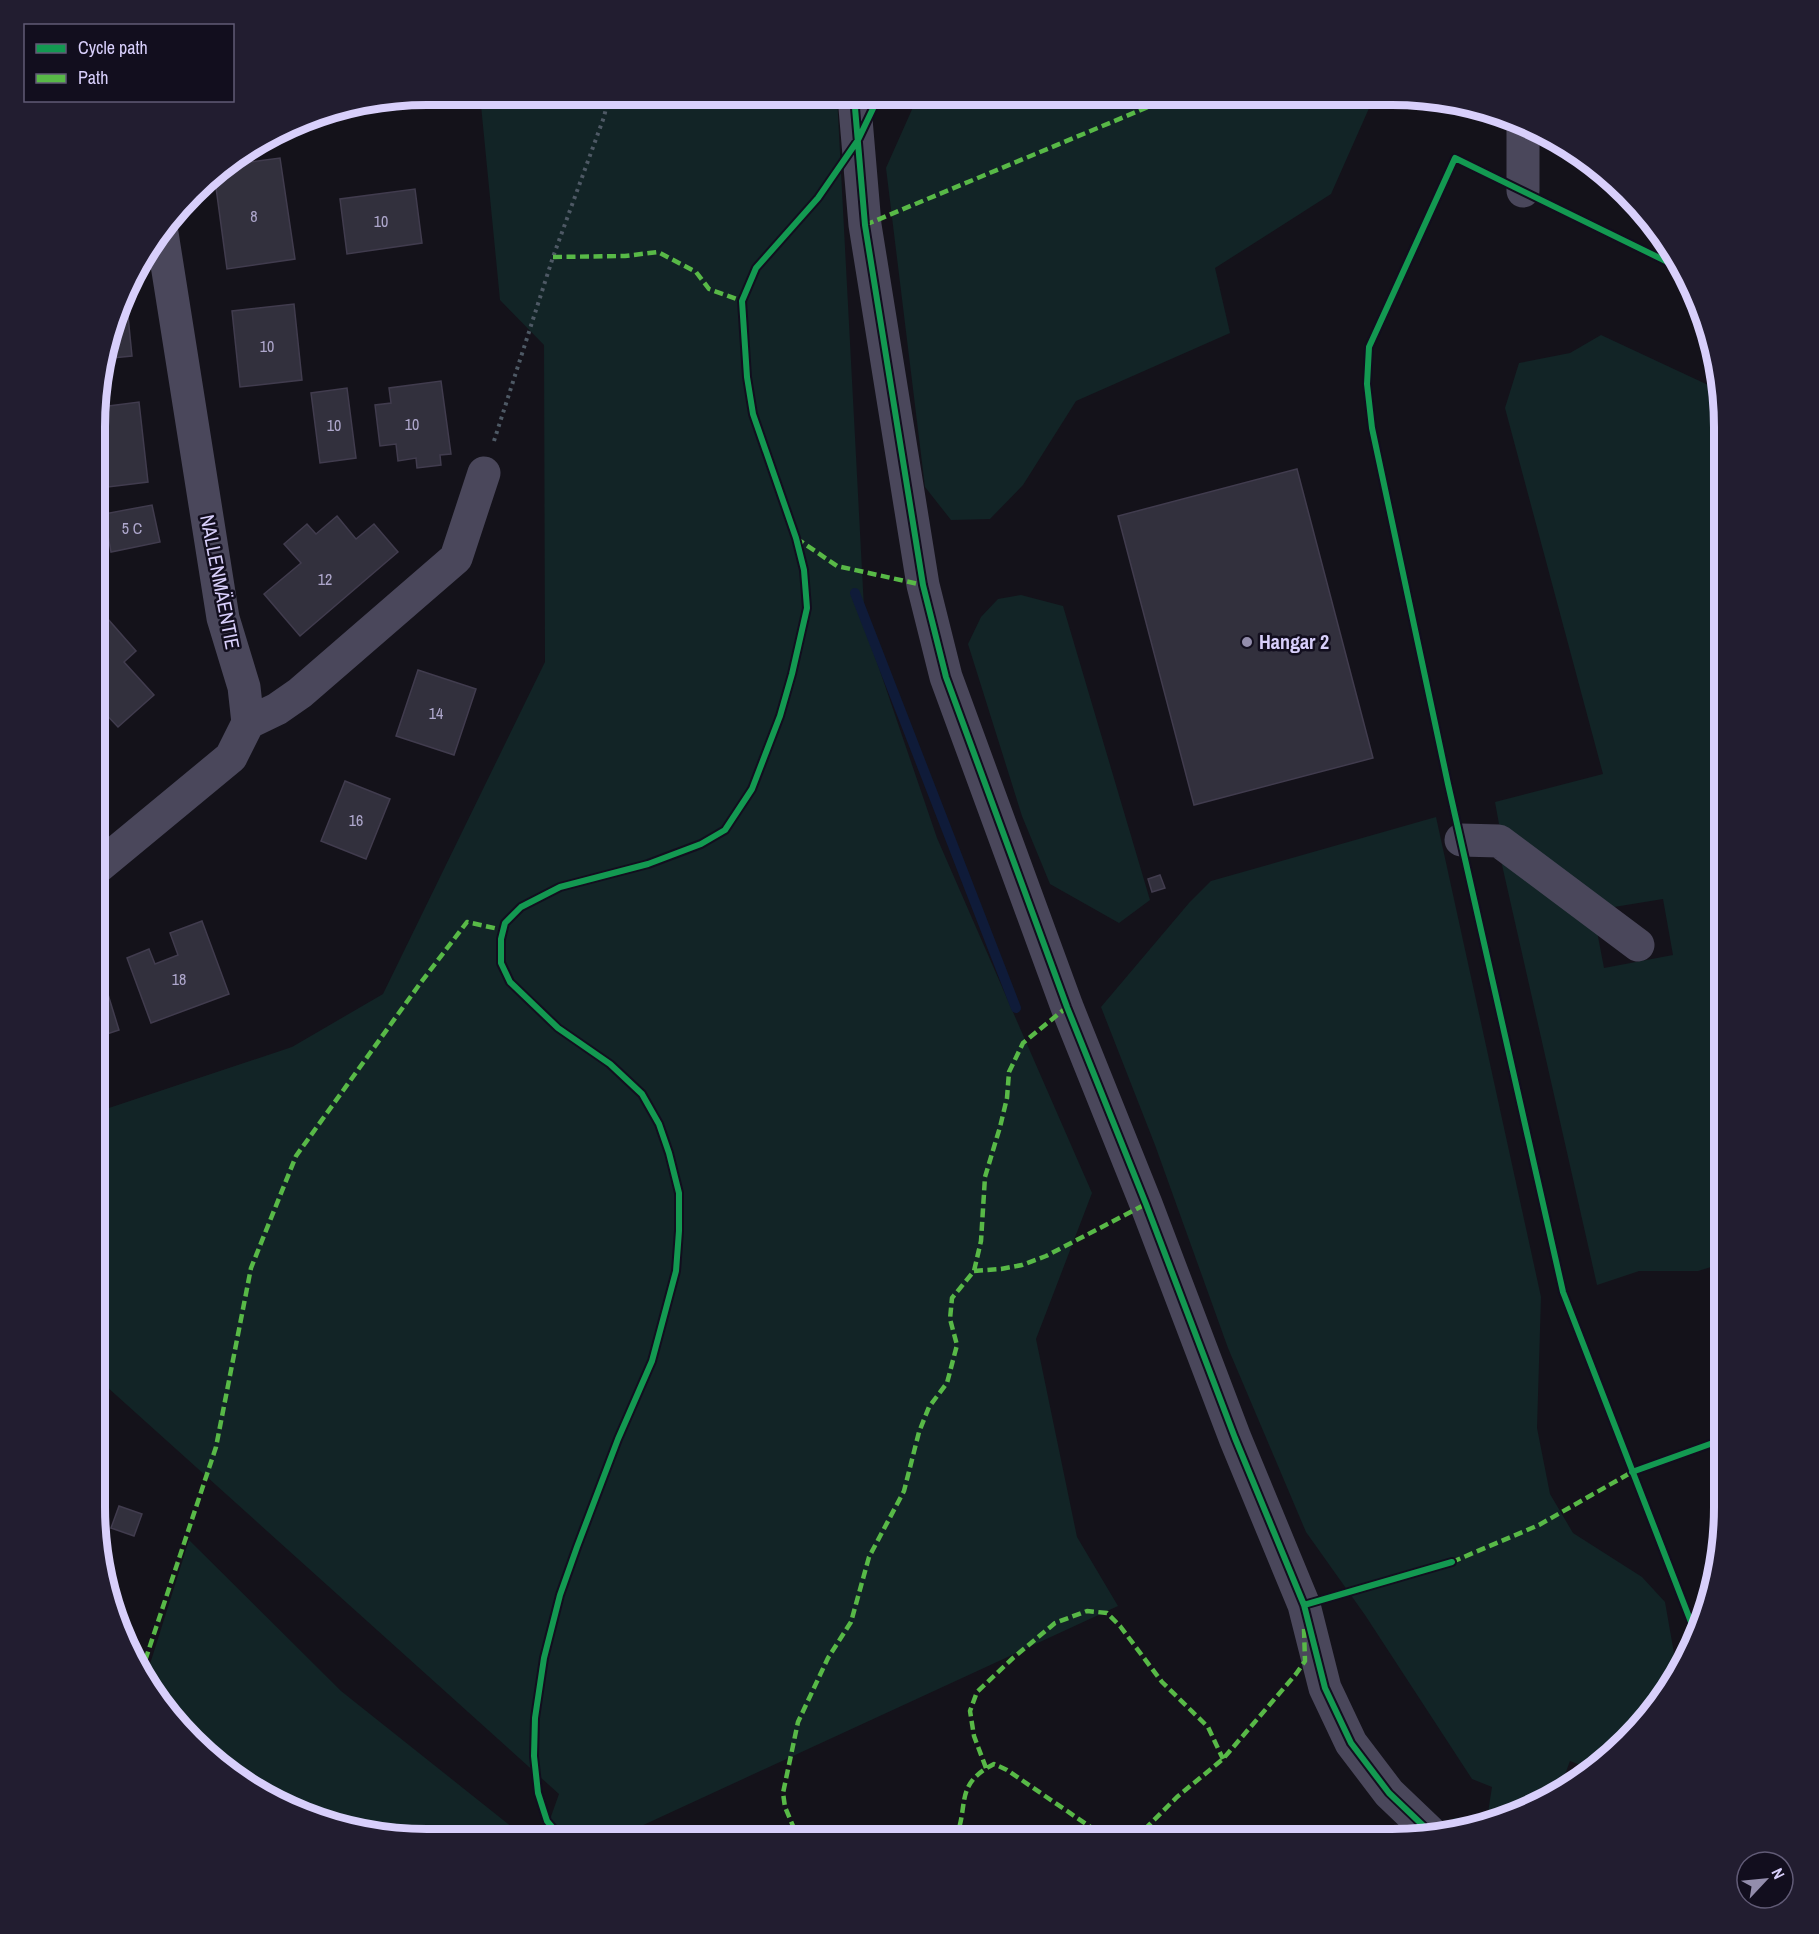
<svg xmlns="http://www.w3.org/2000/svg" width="1819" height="1934" font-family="'Archivo Narrow',sans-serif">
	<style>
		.green { fill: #122426 }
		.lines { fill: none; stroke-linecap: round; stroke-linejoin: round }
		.stream { stroke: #0f1b39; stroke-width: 10 }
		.building { fill: #32303d; stroke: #413c4e; stroke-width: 1.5 }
		.path { stroke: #4e5965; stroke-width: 4; stroke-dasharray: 3 4.5; stroke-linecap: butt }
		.minor { stroke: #4a475b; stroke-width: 33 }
		.quiet { stroke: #58b947; stroke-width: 4.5; stroke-dasharray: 9 4.5; stroke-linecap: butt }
		.cycleway-casing { stroke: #120e1e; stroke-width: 10 }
		.cycleway { stroke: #139951; stroke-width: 6 }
		.poi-dot { fill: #938dac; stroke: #120e1e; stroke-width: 2 }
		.labels { text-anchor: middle; stroke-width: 5; stroke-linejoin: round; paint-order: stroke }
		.number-label { font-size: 16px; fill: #aea7cc }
		.street-label { font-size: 20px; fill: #d8cffb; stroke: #120e1e }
		.poi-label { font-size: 20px; font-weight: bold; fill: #d8cffb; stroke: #120e1e; text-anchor: start }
		.rim { fill: none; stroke: #d8cffb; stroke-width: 8 }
	</style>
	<rect width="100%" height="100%" fill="#14121a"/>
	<path class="green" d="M480 95 837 96 865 627 937 838 1092 1193 1036 1339 1077 1537 1118 1606 613 1839H543L559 1794 96 1377 97 1112 292 1047 383 994 545 662 544 345 500 300Z
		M918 96 1374 97 1331 194 1215 268 1230 333 1076 401 1023 485 990 519 951 520 925 487 886 168Z
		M1601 335 1721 391 1724 405V1263L1698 1271H1639L1597 1285 1500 856 1596 926 1604 968 1673 955 1663 899 1614 907 1499 824 1495 802 1603 774 1505 408 1519 363 1570 353Z
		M1021 595 1063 606 1150 900 1119 923 1050 884 1022 816 968 644 981 617 998 599Z
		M1436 817 1541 1297 1537 1428 1550 1494 1573 1533 1642 1577 1665 1602 1678 1676 1642 1727 1593 1770 1570 1761 1558 1793 1499 1822 1460 1830 1453 1818 1487 1819 1492 1787 1472 1779 1365 1615 1306 1532 1228 1348 1155 1145 1101 1007 1189 903 1211 881Z
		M189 1540 341 1691 527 1839H405L340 1828 261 1795 207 1757 151 1692 145 1680Z"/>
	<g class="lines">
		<path class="stream" d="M855 593 1016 1008"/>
	</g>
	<path class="building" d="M280 158 295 259 227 269 214 173 228 165Z
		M415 189 422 243 347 254 340 199Z
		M126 296 132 356 102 359Z
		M294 304 302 380 240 387 232 311Z
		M441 381 451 454 440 455 441 465 417 468 416 458 398 461 396 444 380 446 375 405 391 403 389 388Z
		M347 388 356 458 320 463 311 393Z
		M139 402 148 482 100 488 101 407Z
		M1297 469 1373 758 1194 805 1118 516Z
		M152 505 160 542 111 552 104 514Z
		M337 516 356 539 374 524 398 552 300 636 264 594 301 563 284 544 307 524 316 534Z
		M100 610 136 651 124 662 154 695 118 727 99 707Z
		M418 670 476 689 454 755 396 736Z
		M345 781 390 799 366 859 321 841Z
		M1160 875 1165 888 1152 892 1148 879Z
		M202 921 229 994 151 1023 127 958 149 949 155 964 178 955 170 933Z
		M98 962 119 1030 98 1037Z
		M119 1506 142 1514 134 1536 111 1528Z"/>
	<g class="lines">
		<path class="path" d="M494 441 553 257 604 117 609 95"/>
		<path class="minor" d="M854 96 865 225 923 585 946 677 1067 1007 1146 1204 1235 1438 1304 1605 1325 1688 1351 1743 1389 1793 1433 1835
			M1523 191V127
			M248 723 277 709 300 693 456 558 484 473
			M1461 840 1499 841 1638 945
			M98 867 231 757 248 723 244 687 223 618 162 233"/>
		<path class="quiet" d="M865 225 1172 97
			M553 257 625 256 658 252 696 272 709 289 742 301
			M796 538 837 566 923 585
			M974 1271 1001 1269 1022 1265 1046 1256 1146 1204
			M1452 1562 1539 1525 1632 1472
			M141 1673 216 1447 251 1268 296 1156 419 985 467 922 503 930
			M986 1768 974 1736 970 1711 977 1692 1013 1658 1055 1623 1087 1611 1107 1613 1120 1626 1162 1682 1208 1727 1223 1759
			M805 1839 793 1826 785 1807 783 1793 798 1722 828 1658 851 1622 869 1557 904 1491 919 1432 929 1407 947 1383 957 1345 950 1319 952 1298 974 1271 981 1241 985 1177 1000 1127 1007 1098 1009 1072 1023 1043 1067 1007
			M955 1839C970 1806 953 1785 994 1764L1007 1770 1108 1839
			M1135 1839 1177 1797 1223 1759 1296 1674 1305 1661 1304 1629"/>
		<defs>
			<path id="cycleway" d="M854 96 865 225 923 585 946 677 1067 1007 1146 1204 1235 1438 1304 1605 1325 1688 1351 1743 1389 1793 1433 1835
				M1682 269 1455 158 1369 347 1367 384 1372 428 1448 784 1563 1292 1696 1635
				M1632 1472 1724 1439
				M1304 1605 1452 1562
				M562 1839 547 1821 538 1793 534 1756 535 1718 544 1658 560 1595 577 1547 618 1439 652 1361 676 1271 679 1231V1193L669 1153 659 1124 642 1094 610 1064 558 1028 510 982 501 963V939L505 923 521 907 560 887 648 864 701 844 725 830 752 789 780 716 792 674 807 608 804 570 796 538 753 414 747 377 742 301 756 268 818 198 858 140 879 96"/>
		</defs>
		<use href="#cycleway" class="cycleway-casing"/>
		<use href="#cycleway" class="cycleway"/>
	</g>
	<circle class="poi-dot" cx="1247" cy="642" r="6"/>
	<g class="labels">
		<g class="number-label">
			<text x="254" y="222">8</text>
			<text x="381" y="227">10</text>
			<text x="267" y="352">10</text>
			<text x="412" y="430">10</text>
			<text x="334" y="431">10</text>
			<text x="132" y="534">5 C</text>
			<text x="325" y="585">12</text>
			<text x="436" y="719">14</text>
			<text x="356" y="826">16</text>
			<text x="179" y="985">18</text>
		</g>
		<g class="street-label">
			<text transform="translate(220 582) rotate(79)" y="7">NALLENMÄENTIE</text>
		</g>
		<g class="poi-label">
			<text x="1259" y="649">Hangar 2</text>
		</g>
	</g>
	<path d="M0 0H1819V1934H0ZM427 105H1392A322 322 0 0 1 1714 427V1507A322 322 0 0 1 1392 1829H427A322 322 0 0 1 105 1507V427A322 322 0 0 1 427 105Z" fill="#221d30" fill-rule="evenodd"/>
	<path class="rim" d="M427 105H1392A322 322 0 0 1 1714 427V1507A322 322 0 0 1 1392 1829H427A322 322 0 0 1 105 1507V427A322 322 0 0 1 427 105Z"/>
	<rect x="24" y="24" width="210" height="78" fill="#120e1e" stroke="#615b76" stroke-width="1.5"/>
	<rect x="36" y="44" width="30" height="9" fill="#139951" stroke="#615b76" stroke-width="1.5"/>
	<text x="78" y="54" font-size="18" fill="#d8cffb">Cycle path</text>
	<rect x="36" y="74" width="30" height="9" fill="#58b947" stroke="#615b76" stroke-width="1.5"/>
	<text x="78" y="84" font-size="18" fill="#d8cffb">Path</text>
	<g transform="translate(1765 1880) rotate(64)"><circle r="28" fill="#120e1e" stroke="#615b76" stroke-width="1.5"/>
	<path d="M0-4.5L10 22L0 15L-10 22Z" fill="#938dac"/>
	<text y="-9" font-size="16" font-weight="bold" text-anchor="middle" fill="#d8cffb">N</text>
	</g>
</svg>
